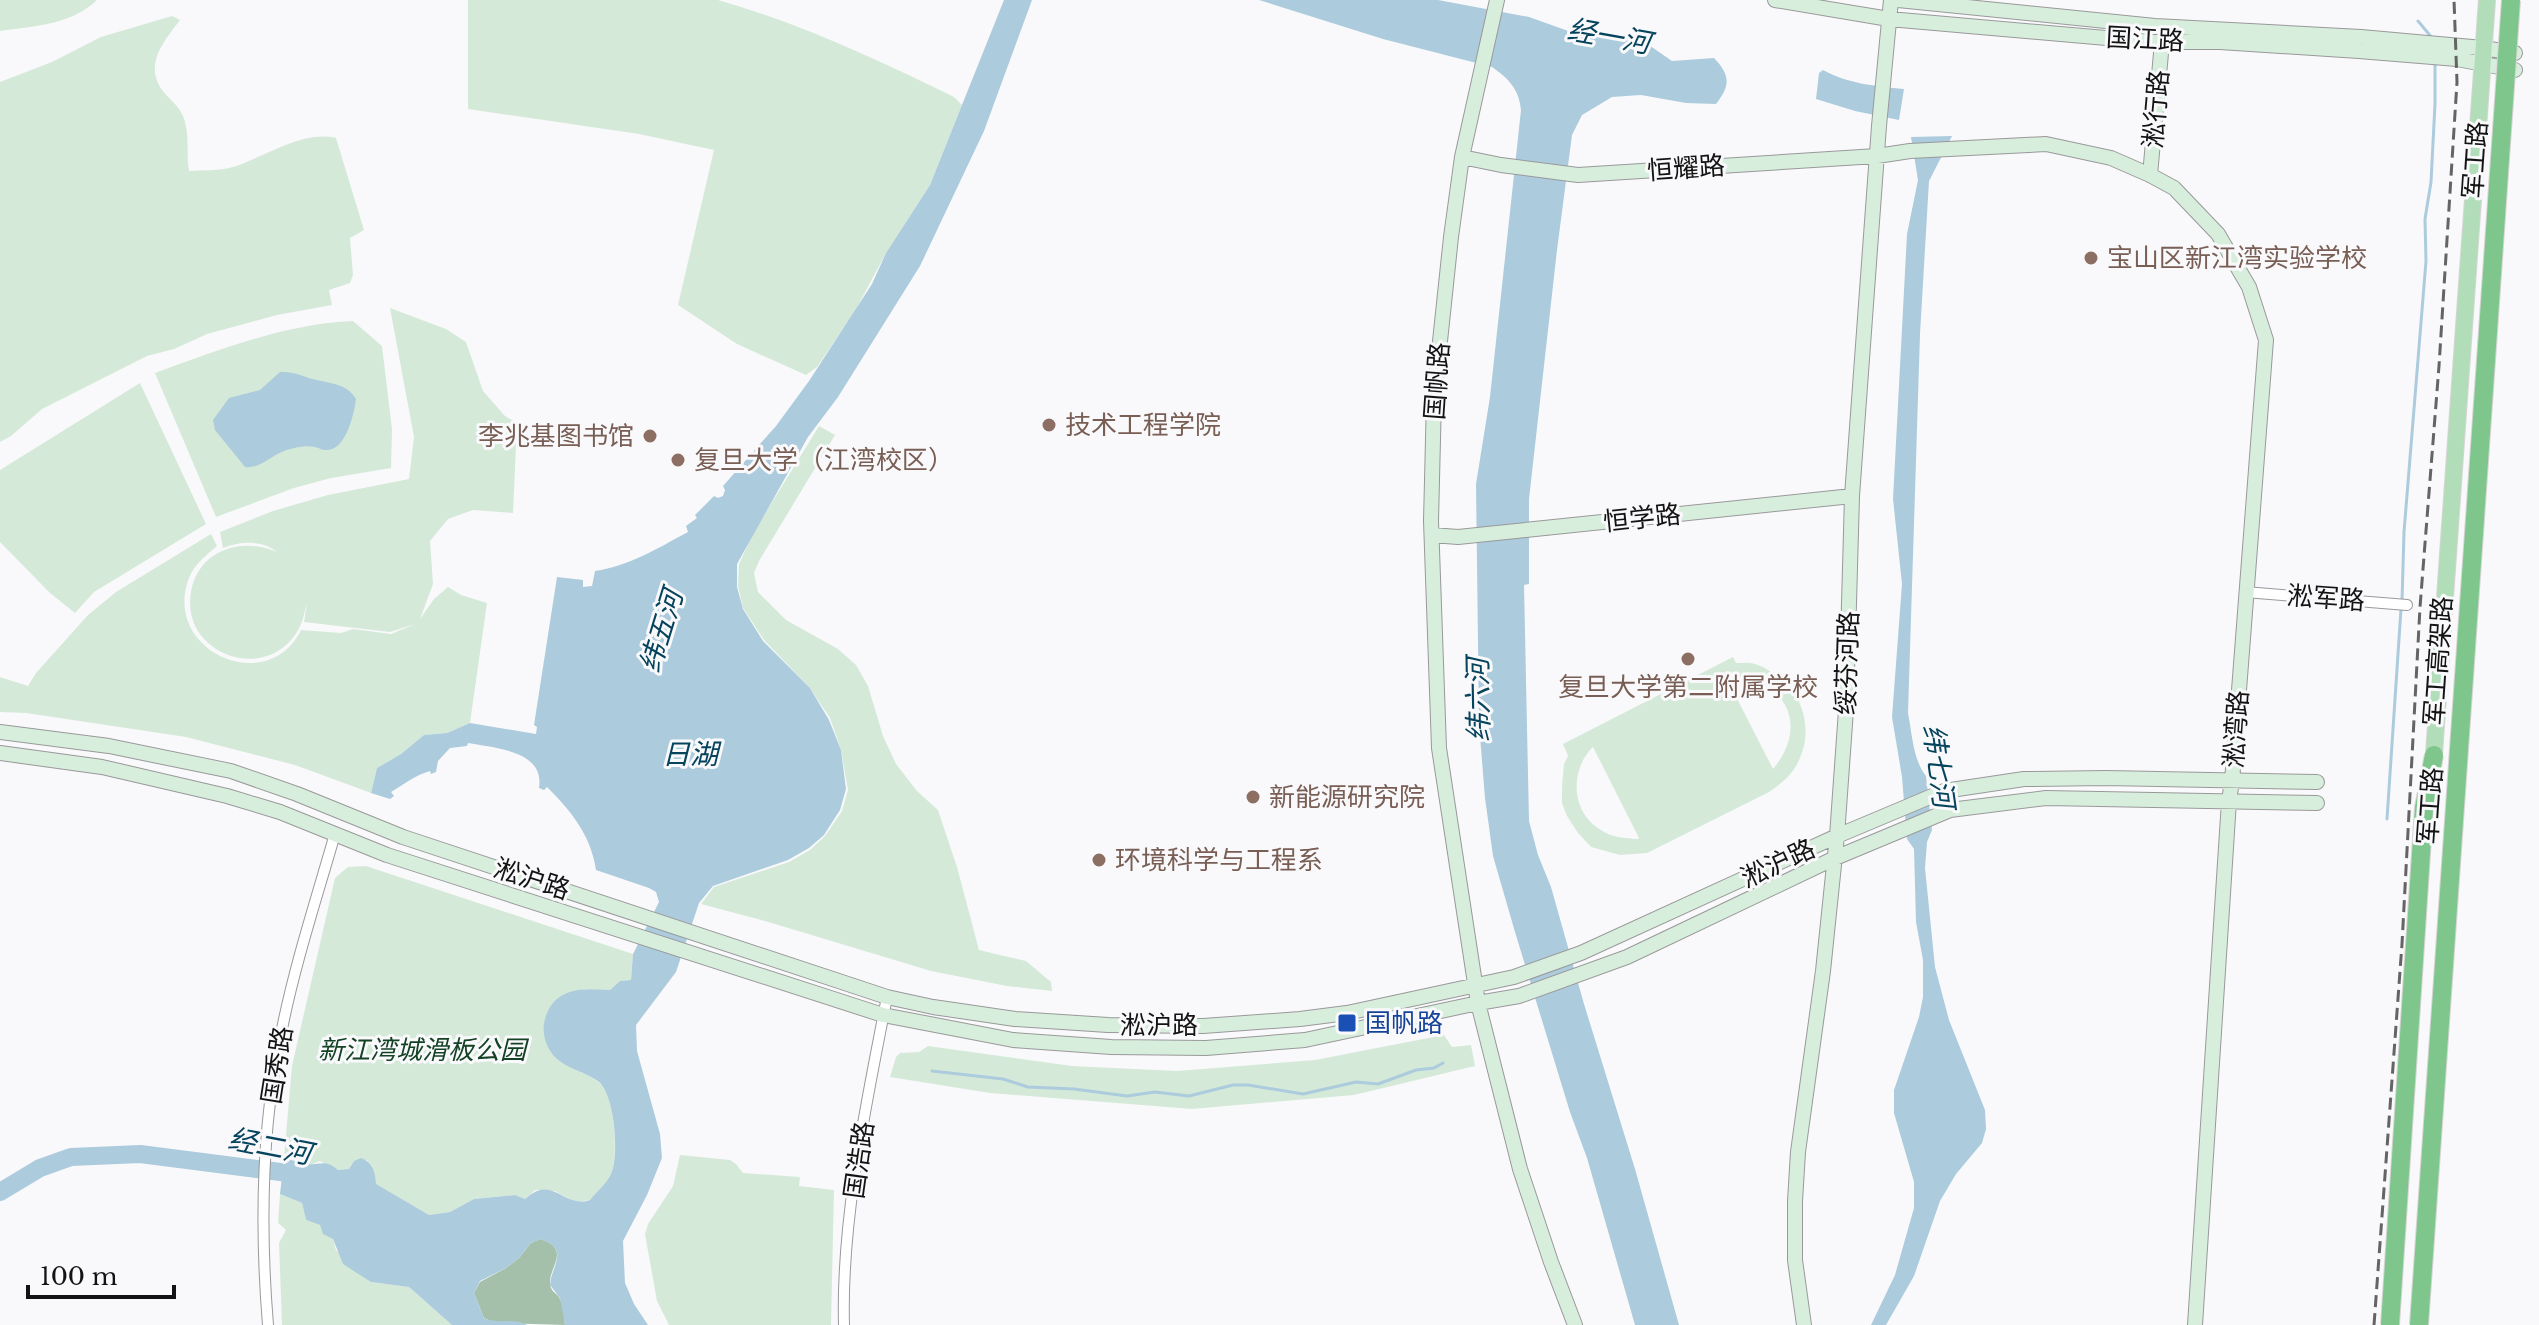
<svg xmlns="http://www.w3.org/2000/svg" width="2539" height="1325" font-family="'Libre Baskerville','Noto Sans SC',serif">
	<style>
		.green { fill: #d5e9d9; fill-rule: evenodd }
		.forest { fill: #a4c0ab }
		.water { fill: #accbdd }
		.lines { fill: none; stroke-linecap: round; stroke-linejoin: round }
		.stream { stroke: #accbdd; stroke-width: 3 }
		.river { stroke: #accbdd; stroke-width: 18 }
		.street-casing { stroke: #99999b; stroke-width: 12 }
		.secondary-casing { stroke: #99999b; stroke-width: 16 }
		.primary-casing { stroke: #d5d5d5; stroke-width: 18 }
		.street { stroke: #fff; stroke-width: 10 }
		.secondary { stroke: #d8eedc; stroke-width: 14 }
		.primary { stroke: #b2ddb9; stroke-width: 16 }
		.rail { stroke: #646465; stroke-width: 3; stroke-dasharray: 12 6; stroke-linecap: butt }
		.highway-bridge-casing { stroke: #d5d5d5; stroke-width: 20; stroke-linecap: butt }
		.highway-bridge { stroke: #7ec68b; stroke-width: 18 }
		.education-dot { fill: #8d6e63; stroke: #f9f9fb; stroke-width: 3 }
		.transit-dot { fill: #1a4fb4; stroke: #f9f9fb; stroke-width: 3 }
		.labels { text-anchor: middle; stroke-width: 6; stroke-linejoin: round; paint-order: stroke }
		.street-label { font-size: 26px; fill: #131313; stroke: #f9f9fb }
		.education-label { font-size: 26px; fill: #785e54; stroke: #f9f9fb; text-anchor: start }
		.transit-label { font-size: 26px; fill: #164399; stroke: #f9f9fb; text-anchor: start }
		.park-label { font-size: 26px; font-style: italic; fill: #144225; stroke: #f9f9fb }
		.water-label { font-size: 28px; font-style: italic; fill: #06435d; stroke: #f9f9fb }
	</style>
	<rect width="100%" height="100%" fill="#f9f9fb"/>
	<path class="green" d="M0 0H97C71 25 34 26 0 31Z
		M468 0H718C799 23 878 60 954 97L962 105 930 185 886 253 855 311 817 367 806 375 737 344 678 305 714 150 639 134 468 109Z
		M172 16 180 20C166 39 145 62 160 87 167 98 178 104 183 116 190 132 186 153 189 171 202 170 220 171 233 167 265 157 302 130 336 138L364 230 350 238 353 275 350 283 329 290 332 305 277 315 207 334 174 349 147 356 42 409 11 436 0 442V82L52 62 101 37Z
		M390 308 446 329 466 342 483 391 505 416 517 423 513 513 473 510 448 519 430 541 433 584 420 619 434 599 448 587 461 595 487 603 470 723 447 733 424 735 401 754 377 768 371 793 295 765 186 737 26 713 0 712V677L28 686 36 673 88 615 116 592 211 534 217 546C206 555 194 565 189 578 161 651 268 698 301 630L341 633 353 629 391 634 415 624 390 632 304 622 307 603C304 613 303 623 297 632 264 685 180 653 191 592 193 578 201 564 213 556 232 543 256 543 277 552 262 540 240 541 223 548L220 532 273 511 328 495 409 479 414 437Z
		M353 321 382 346 392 429 391 468 331 478 294 488 216 517 155 373C219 350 284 324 353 321Z
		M140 383 206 524 94 592 75 613 50 593 0 542V470Z
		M819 426 835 435 759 561 754 573 758 592 786 620 838 649 856 665 868 686 883 736 896 764 917 791 938 810 957 867 979 950 1026 961 1051 982 1052 991 1007 986 931 971 765 921 701 904 714 887 789 862 810 850 825 836 842 811 848 790 841 750 830 718 810 688 764 640 743 608 738 586 739 564 755 530Z
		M1733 657 1736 663C1742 663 1750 662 1755 664 1763 666 1771 672 1777 676 1806 696 1814 735 1796 766 1790 777 1779 785 1769 792L1647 853 1620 855 1591 847 1578 833 1567 816 1562 803V786L1564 764 1568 756 1563 744ZM1740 677C1791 685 1806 730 1773 769L1727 679ZM1593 747 1639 838 1638 839C1625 838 1613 838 1601 830 1570 812 1570 769 1593 747Z
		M366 866 633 954 631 980 620 981 610 990 585 989 558 998V1060C572 1069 591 1074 602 1085 615 1097 619 1161 610 1176 605 1185 596 1192 590 1200L575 1202 555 1191 535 1190 525 1199 515 1195 474 1199 450 1212 429 1215 375 1184 372 1166 367 1160 354 1161 349 1169 338 1170 320 1161 310 1165 284 1158 292 1066 335 878 348 867Z
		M1444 1035 1452 1047 1471 1045 1475 1066 1354 1095 1192 1109 990 1093 890 1077 896 1057 900 1053 919 1052 928 1046 1072 1066 1177 1071 1315 1060Z
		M680 1155 730 1160 736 1164 743 1173 800 1177 799 1186 834 1190 831 1325H669L657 1301 645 1234 648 1224 673 1186Z
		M280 1194 302 1203 306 1220 320 1225 333 1239 336 1250 371 1282 409 1287 452 1325H282L279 1243 286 1230 278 1223Z"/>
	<path class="forest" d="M540 1239C575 1250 544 1270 551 1288 554 1294 557 1293 560 1299 564 1306 564 1317 565 1325L496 1323 484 1318 474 1293 480 1282 506 1268 519 1258 531 1243Z"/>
	<path class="water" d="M1004 0H1032L984 131 920 266 838 397 808 437 737 564V587L743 609 763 641 810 688 829 720 841 750 846 789 840 810 824 835 809 848 788 860 713 886 699 903 676 972 636 1025 637 1051 660 1134 662 1158 647 1195 623 1241 625 1283 634 1304 648 1325H565L560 1298 550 1285C551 1266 571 1249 540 1239L531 1243 519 1258 506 1268 480 1281 474 1293 484 1318C498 1325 513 1317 527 1325H452L409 1287 371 1282 343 1264 333 1239 323 1234 320 1225 306 1220 302 1203 280 1194 284 1158C291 1160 298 1162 305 1164 318 1166 325 1158 338 1170L349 1169 354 1161 361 1158C373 1162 375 1172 376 1184L429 1215 450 1212 474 1199 515 1195 525 1199C553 1173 563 1209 590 1200 596 1192 605 1185 610 1176 620 1159 615 1095 599 1082 584 1070 559 1068 549 1049 544 1040 542 1029 545 1019 554 987 582 988 610 990L620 981 631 980 633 954 659 902 656 892 649 888 596 870C591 835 571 811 547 787L544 790 539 788C545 750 494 748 468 743L467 746 450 748 438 761 436 772 431 774 430 771C416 775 404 784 391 792L394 796 390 799 371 793 377 768 401 754 424 735 447 733 470 723 536 734 537 727 534 725 557 577 583 580V587L592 586 595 571C629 566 658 548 688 532L686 526 697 518 695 515 714 496 718 498 723 496 725 490 723 486 776 426 809 381 872 284 886 253 930 185Z
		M1259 0H1438L1529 17 1574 33 1646 43 1672 61 1714 58C1730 75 1731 85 1716 104L1686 103 1641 95 1612 97 1582 115 1572 135 1557 250 1529 499V584L1524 585 1529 821 1538 855 1551 887 1584 1004 1635 1169 1679 1325H1635L1587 1158 1570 1112 1515 932 1493 856 1485 798 1479 723 1476 484 1490 397 1521 110C1519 89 1509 79 1492 67L1383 39Z
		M1823 70C1849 84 1874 86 1904 89L1899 120 1855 111 1816 99 1819 73Z
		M1952 136 1929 181 1920 334 1908 713C1912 733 1913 760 1926 776L1932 830 1927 842 1925 868 1935 967 1949 1020 1985 1110 1986 1129 1982 1143 1956 1174 1940 1201 1914 1276 1886 1325H1871L1895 1275 1914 1208V1182L1894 1113V1090L1919 1017 1923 997V960L1916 922 1914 849 1907 839 1902 777 1892 717 1902 584 1893 499 1907 234 1918 180 1911 137Z
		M280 372C295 371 303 377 317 380 333 384 347 384 356 399 354 414 346 450 327 450 320 450 321 448 315 447 305 445 293 448 284 451 270 456 260 469 245 467L215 430 213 420 229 398 260 390Z"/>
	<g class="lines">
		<path class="stream" d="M2418 21 2433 39
			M2402 601 2404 532 2426 261 2425 219 2431 182 2435 104V63
			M2387 819 2401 609
			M932 1071 1003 1079 1028 1087 1074 1089 1127 1096 1155 1092 1189 1096 1233 1085H1248L1303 1094 1356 1082 1378 1084 1416 1070 1434 1068 1443 1063"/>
		<path class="river" d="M0 1192 40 1168 71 1157 140 1154 288 1173 303 1178"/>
		<defs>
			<path id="street" d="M2245 592 2407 605
				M268 1325C260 1228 261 1130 281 1034 294 967 316 900 335 834
				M844 1325C841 1219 867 1101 887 997"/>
			<path id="secondary" d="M1497 0 1462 157 1451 237 1434 398 1431 521 1439 748 1478 1003 1520 1169 1551 1262 1575 1325
				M1775 0 1889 19 2152 42H2220L2359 51 2457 59 2515 70
				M1898 0 2155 26 2361 37 2483 48 2515 53
				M1462 157 1501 165 1578 175 1877 156 1910 151 2046 144 2111 158 2150 175 2174 188 2218 234 2249 287 2266 340 2232 781 2229 801 2195 1325
				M2150 175 2162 42
				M1432 535 1458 537 1852 496
				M0 732 109 746 231 771 297 794 403 837 887 997 933 1007 1015 1019 1108 1025 1203 1026 1300 1019 1347 1013 1514 977 1581 953 1837 836 1944 791 2024 779 2106 778 2317 782
				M0 753 102 767 227 796 280 812 387 855 883 1015 1013 1040 1111 1047 1206 1048 1305 1040 1478 1003 1519 996 1627 957 1835 858 1950 810 2046 798 2317 803
				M1804 1325 1795 1260V1201L1798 1152 1823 971 1837 836 1846 710 1852 496 1879 126 1891 0"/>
			<path id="primary" d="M2433 768 2487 0"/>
		</defs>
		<use href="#street" class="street-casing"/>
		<use href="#secondary" class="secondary-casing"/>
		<use href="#primary" class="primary-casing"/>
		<use href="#street" class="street"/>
		<use href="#secondary" class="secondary"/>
		<use href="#primary" class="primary"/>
		<path class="rail" d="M2374 1325 2402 944 2420 607 2439 366 2457 82 2454 0"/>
		<defs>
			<path id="highway-bridge" d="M2390 1325 2424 808 2434 755
				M2419 1325 2511 0"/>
		</defs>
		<use href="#highway-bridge" class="highway-bridge-casing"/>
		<use href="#highway-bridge" class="highway-bridge"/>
	</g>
	<g class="education-dot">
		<circle cx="2091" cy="258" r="8"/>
		<circle cx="1049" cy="425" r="8"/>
		<circle cx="650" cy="436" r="8"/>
		<circle cx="678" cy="460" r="8"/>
		<circle cx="1688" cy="659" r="8"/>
		<circle cx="1253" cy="797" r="8"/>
		<circle cx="1099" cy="860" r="8"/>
	</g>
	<rect class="transit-dot" x="1337" y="1013" width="20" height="20" rx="4"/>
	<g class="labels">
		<g class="street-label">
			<text transform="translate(2145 39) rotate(3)" y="9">国江路</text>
			<text transform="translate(2156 109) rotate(-85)" y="9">淞行路</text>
			<text transform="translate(2475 160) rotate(-86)" y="9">军工路</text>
			<text transform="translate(1686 168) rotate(-4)" y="9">恒耀路</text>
			<text transform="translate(1437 381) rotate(-86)" y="9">国帆路</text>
			<text transform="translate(1642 518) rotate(-6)" y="9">恒学路</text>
			<text transform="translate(2326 598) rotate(4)" y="9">淞军路</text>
			<text transform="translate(2438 661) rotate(-86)" y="9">军工高架路</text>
			<text transform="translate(1847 663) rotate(-88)" y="9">绥芬河路</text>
			<text transform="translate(2236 729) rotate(-86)" y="9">淞湾路</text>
			<text transform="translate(2430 806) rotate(-86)" y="9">军工路</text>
			<text transform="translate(1778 863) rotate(-25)" y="9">淞沪路</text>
			<text transform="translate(532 879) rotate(18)" y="9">淞沪路</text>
			<text x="1159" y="1034">淞沪路</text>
			<text transform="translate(277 1065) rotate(-81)" y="9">国秀路</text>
			<text transform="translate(859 1160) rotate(-82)" y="9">国浩路</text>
		</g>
		<g class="education-label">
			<text x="2107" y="267">宝山区新江湾实验学校</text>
			<text x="1065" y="434">技术工程学院</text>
			<text x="634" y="445" text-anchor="end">李兆基图书馆</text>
			<text x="694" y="469">复旦大学（江湾校区）</text>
			<text x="1688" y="696" text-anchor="middle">复旦大学第二附属学校</text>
			<text x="1269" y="806">新能源研究院</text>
			<text x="1115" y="869">环境科学与工程系</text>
		</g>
		<g class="transit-label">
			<text x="1365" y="1032">国帆路</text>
		</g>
		<g class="park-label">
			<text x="422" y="1059">新江湾城滑板公园</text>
		</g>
		<g class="water-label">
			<text transform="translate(1609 36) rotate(10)" y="10">经一河</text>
			<text transform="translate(661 631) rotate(-73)" y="10">纬五河</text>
			<text transform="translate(1478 700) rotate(-91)" y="10">纬六河</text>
			<text x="690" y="764">日湖</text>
			<text transform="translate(1939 766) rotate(82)" y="10">纬七河</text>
			<text transform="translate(270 1146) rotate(11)" y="10">经二河</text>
		</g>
	</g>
	<path d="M28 1285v12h146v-12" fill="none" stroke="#131313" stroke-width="4"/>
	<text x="40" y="1285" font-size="24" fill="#131313" stroke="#f9f9fb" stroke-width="6" paint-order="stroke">100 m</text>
</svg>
